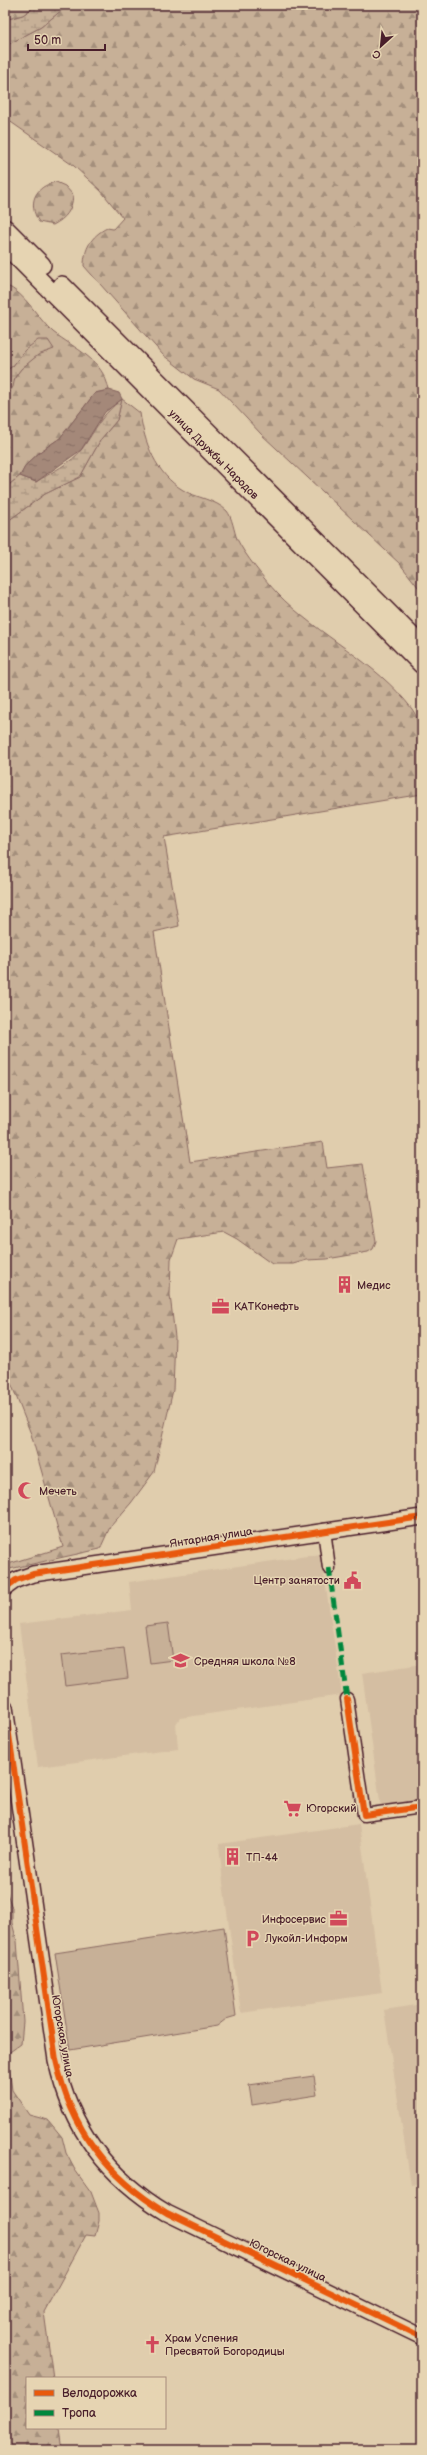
<svg xmlns="http://www.w3.org/2000/svg" width="427" height="2455" font-family="'Balsamiq Sans',sans-serif">
	<style>
		.built { fill: #d4bea2 }
		.forest { fill: url(#forest-firs); stroke: #886861 }
		.wetland { fill: url(#wetland-marsh); stroke: #886861 }
		.park { fill: #c7b097; stroke: #886861 }
		.water { fill: url(#water-ripples); stroke: #805e5a }
		.lines { fill: none; stroke-linecap: round; stroke-linejoin: round }
		.minor-casing { stroke: #4a1f2b; stroke-width: 15 }
		.tertiary-casing { stroke: #4a1f2b; stroke-width: 18 }
		.secondary-casing { stroke: #4a1f2b; stroke-width: 20 }
		.minor { stroke: #e6d4b2; stroke-width: 12 }
		.tertiary { stroke: #e6d4b2; stroke-width: 15 }
		.secondary { stroke: #e6d4b2; stroke-width: 17 }
		.quiet { stroke: #00873e; stroke-width: 5; stroke-dasharray: 10 5; stroke-linecap: butt }
		.cycleway-casing { stroke: #e6d4b2; stroke-width: 8 }
		.cycleway { stroke: #e8590c; stroke-width: 6 }
		.labels { text-anchor: middle; stroke-width: 3; stroke-linejoin: round; paint-order: stroke }
		.street-label { font-size: 11px; fill: #4a1f2b; stroke: #e6d4b2 }
		.poi-label { font-size: 11px; fill: #4a1f2b; stroke: #e6d4b2; text-anchor: start }
	</style>
	<defs>
		<pattern id="forest-firs" width="22" height="20" patternUnits="userSpaceOnUse"><rect width="22" height="20" fill="#c7b097"/><path d="M5 1l3.5 6h-7zM16 11l3.5 6h-7z" fill="#a48f7b"/></pattern>
		<pattern id="wetland-marsh" width="20" height="14" patternUnits="userSpaceOnUse"><rect width="20" height="14" fill="#c7b097"/><path d="M1 5h8M5 5V1M11 12h8M15 12V8" fill="none" stroke="#a48f7b"/></pattern>
		<pattern id="water-ripples" width="26" height="14" patternUnits="userSpaceOnUse"><rect width="26" height="14" fill="#a48879"/><path d="M2 4q2-2 4 0t4 0M15 11q2-2 4 0t4 0" fill="none" stroke="#886f63"/></pattern>
	</defs>
	<rect width="100%" height="100%" fill="#e0cdad"/>
	<filter id="ink" filterUnits="userSpaceOnUse"><feTurbulence type="fractalNoise" baseFrequency=".025" numOctaves="2"/><feDisplacementMap in="SourceGraphic" scale="8" xChannelSelector="R" yChannelSelector="G"/><feConvolveMatrix kernelMatrix="1 2 1 2 8 2 1 2 1" color-interpolation-filters="sRGB"/></filter>
	<g filter="url(#ink)">
		<path class="built" d="M321 1554 342 1695 180 1718 176 1724 178 1749 38 1767 19 1624 132 1610 129 1582Z
			M422 1664V1802L381 1808 362 1673Z
			M359 1824 382 1993 241 2013 223 1883 219 1844Z
			M422 2004V2183L411 2185 384 2010Z"/>
		<path class="forest" d="M5 5H37L23 15 5 20Z
			M68 5H422V592L400 564 261 434 219 389 194 379 163 355 84 266C84 249 91 236 107 228L113 229 123 218 101 191 74 166 5 118V46L41 27Z
			M56 182 65 186 73 195C72 211 66 218 53 225L39 222C27 203 35 186 56 182Z
			M5 285C26 293 37 318 53 332 75 349 103 359 109 390L95 393 60 438 41 451 26 465 20 476 5 488V398C10 390 12 386 15 378 19 368 30 361 38 355L25 350 13 366 5 371Z
			M122 399 140 413C144 442 156 474 183 490 196 498 215 499 227 511 232 517 234 531 237 539 244 554 265 580 277 593 318 636 376 661 412 709 424 725 413 744 422 758V794L164 837 179 926 154 932 190 1162 323 1142 327 1168 363 1164 376 1241 373 1249 368 1252 327 1259 307 1260 293 1264H272L237 1239 224 1232 178 1239 171 1259 170 1295 175 1337 173 1390 154 1472 131 1503 110 1527 100 1549 5 1570V1565L63 1547 31 1434 5 1368V523L45 494 80 477 101 439 117 420Z
			M5 1887 12 1908V1923L17 1941 23 2022 21 2044 7 2054 12 2090 29 2115 48 2120 62 2137 66 2153 75 2170 91 2192 99 2213V2221L95 2236 86 2235 44 2312 53 2378H27V2428H59L62 2450H5Z"/>
		<path class="wetland" d="M37 5H68L41 27 5 46V20L23 15Z
			M38 340H48L54 349 38 355 21 369 15 377 13 387 5 398V371L13 366 25 350Z
			M122 399 117 420 101 439 80 477 45 494 5 523V488L20 476 36 482C50 473 72 463 82 449 97 428 100 416 122 399Z"/>
		<path class="park" d="M168 1623 173 1660 150 1663 145 1626Z
			M124 1648 128 1678 65 1686 61 1655Z
			M224 1927 236 2016 226 2019 217 2026 70 2050 55 1953Z
			M314 2076 317 2095 252 2105 249 2085Z"/>
		<path class="water" d="M109 390 119 393 122 399 105 412 81 450 36 482 20 476 26 465 41 451 60 438 95 393Z"/>
		<g class="lines">
			<defs>
				<path id="minor" d="M324 1530 329 1568
					M347 1699 364 1815 422 1807"/>
				<path id="tertiary" d="M5 1588 16 1580 33 1574 422 1517
					M5 1707 56 2060C71 2129 107 2177 167 2213L422 2337"/>
				<path id="secondary" d="M5 228 42 265
					M5 245 422 665
					M62 285 422 646"/>
			</defs>
			<use href="#minor" class="minor-casing"/>
			<use href="#tertiary" class="tertiary-casing"/>
			<use href="#secondary" class="secondary-casing"/>
			<use href="#minor" class="minor"/>
			<use href="#tertiary" class="tertiary"/>
			<use href="#secondary" class="secondary"/>
			<path class="quiet" d="M329 1568 347 1699"/>
			<defs>
				<path id="cycleway" d="M5 1588 16 1580 33 1574 422 1517
					M347 1699 364 1815 422 1807
					M5 1707 56 2060C71 2129 107 2177 167 2213L422 2337"/>
			</defs>
			<use href="#cycleway" class="cycleway-casing"/>
			<use href="#cycleway" class="cycleway"/>
		</g>
	</g>
	<defs>
		<symbol id="building-bare" viewBox="-9 -9 18 18"><path d="M-4-6H4V6H1V3H-1V6H-4ZM-2.5-4.3h1.7v1.8h-1.7ZM.8-4.3h1.7v1.8H.8ZM-2.5-1h1.7V.8h-1.7ZM.8-1h1.7V.8H.8Z" fill="#d1495b" stroke="#e6d4b2" stroke-width="2.5" paint-order="stroke"/></symbol>
		<symbol id="office-bare" viewBox="-9 -9 18 18"><path d="M-6-3h4V-5.5h4V-3h4V5H-6ZM-1-4.5V-3h2v-1.5ZM-6 0V1H6V0Z" fill="#d1495b" stroke="#e6d4b2" stroke-width="2.5" paint-order="stroke"/></symbol>
		<symbol id="mosque-bare" viewBox="-9 -9 18 18"><path d="M3.5-4.9A6 6 0 1 0 3.5 4.9A5 5 0 1 1 3.5-4.9Z" fill="#d1495b" stroke="#e6d4b2" stroke-width="2.5" paint-order="stroke"/></symbol>
		<symbol id="civic-bare" viewBox="-9 -9 18 18"><path d="M-.6-6.5H3V-4.5H.6V-3L4-1V1h2V6H-6V1h2V-1L-.6-3ZM-1.2 2.5V6h2.4V2.5Z" fill="#d1495b" stroke="#e6d4b2" stroke-width="2.5" paint-order="stroke"/></symbol>
		<symbol id="school-bare" viewBox="-9 -9 18 18"><path d="M0-5L7-2L0 1L-7-2ZM-4 1L0 2.5L4 1V4Q0 6-4 4Z" fill="#d1495b" stroke="#e6d4b2" stroke-width="2.5" paint-order="stroke"/></symbol>
		<symbol id="supermarket-bare" viewBox="-9 -9 18 18"><path d="M-6-5.5h2.5l.6 2H6L4.5 2H-2.5L-4.4-4H-6ZM-1.5 3.2a1.3 1.3 0 1 0 .1 0ZM3 3.2a1.3 1.3 0 1 0 .1 0Z" fill="#d1495b" stroke="#e6d4b2" stroke-width="2.5" paint-order="stroke"/></symbol>
		<symbol id="parking-bare" viewBox="-9 -9 18 18"><path d="M-3.5-5.5H1a3.5 3.5 0 0 1 0 7H-1V5.5H-3.5ZM-1-3.4V-.6H.8a1.4 1.4 0 0 0 0-2.8Z" fill="#d1495b" stroke="#e6d4b2" stroke-width="2.5" paint-order="stroke"/></symbol>
		<symbol id="church-bare" viewBox="-9 -9 18 18"><path d="M-1.2-6h2.4v3.5h3.3v2.4h-3.3V6h-2.4V-.1h-3.3v-2.4h3.3Z" fill="#d1495b" stroke="#e6d4b2" stroke-width="2.5" paint-order="stroke"/></symbol>
	</defs>
	<g fill-rule="evenodd">
		<use href="#building-bare" x="332" y="1272" width="25" height="25"/>
		<use href="#office-bare" x="208" y="1294" width="25" height="25"/>
		<use href="#mosque-bare" x="14" y="1478" width="25" height="25"/>
		<use href="#civic-bare" x="340" y="1568" width="25" height="25"/>
		<use href="#school-bare" x="168" y="1648" width="25" height="25"/>
		<use href="#supermarket-bare" x="280" y="1796" width="25" height="25"/>
		<use href="#building-bare" x="220" y="1844" width="25" height="25"/>
		<use href="#office-bare" x="326" y="1906" width="25" height="25"/>
		<use href="#parking-bare" x="240" y="1926" width="25" height="25"/>
		<use href="#church-bare" x="140" y="2332" width="25" height="25"/>
	</g>
	<g class="labels">
		<g class="street-label">
			<text transform="translate(214 454) rotate(45)" y="4">улица Дружбы Народов</text>
			<text transform="translate(211 1537) rotate(-9)" y="4">Янтарная улица</text>
			<text transform="translate(63 2036) rotate(80)" y="4">Югорская улица</text>
			<text transform="translate(288 2260) rotate(26)" y="4">Югорская улица</text>
		</g>
		<g class="poi-label">
			<text x="357" y="1289">Медис</text>
			<text x="234" y="1310">КАТКонефть</text>
			<text x="39" y="1495">Мечеть</text>
			<text x="340" y="1584" text-anchor="end">Центр занятости</text>
			<text x="194" y="1665">Средняя школа №8</text>
			<text x="306" y="1812">Югорский</text>
			<text x="246" y="1861">ТП-44</text>
			<text x="326" y="1923" text-anchor="end">Инфосервис</text>
			<text x="265" y="1942">Лукойл-Информ</text>
			<text x="165" y="2342">Храм Успения<tspan x="165" dy="13">Пресвятой Богородицы</tspan></text>
		</g>
	</g>
	<rect width="427" height="2455" fill="none" stroke="#e6d4b2" stroke-width="20"/>
	<rect x="10" y="10" width="407" height="2435" fill="none" stroke="#4a1f2b" stroke-width="1.5" filter="url(#ink)"/>
	<rect x="26" y="2377" width="140" height="52" fill="#e6d4b2" stroke="#a88c7c"/>
	<rect x="34" y="2390" width="20" height="6" fill="#e8590c" stroke="#a88c7c"/>
	<text x="62" y="2397" font-size="12" fill="#4a1f2b">Велодорожка</text>
	<rect x="34" y="2410" width="20" height="6" fill="#00873e" stroke="#a88c7c"/>
	<text x="62" y="2417" font-size="12" fill="#4a1f2b">Тропа</text>
	<g transform="translate(381 46) rotate(207)" stroke="#e6d4b2" stroke-width="3" paint-order="stroke">
	<path d="M0-3L7 15L0 10L-7 15Z" fill="#4a1f2b"/>
	<text y="-6" font-size="11" font-weight="bold" text-anchor="middle" fill="#4a1f2b">С</text>
	</g>
	<path d="M28 44v6h77v-6" fill="none" stroke="#4a1f2b" stroke-width="2"/>
	<text x="34" y="44" font-size="12" fill="#4a1f2b" stroke="#e6d4b2" stroke-width="3" paint-order="stroke">50 m</text>
</svg>
